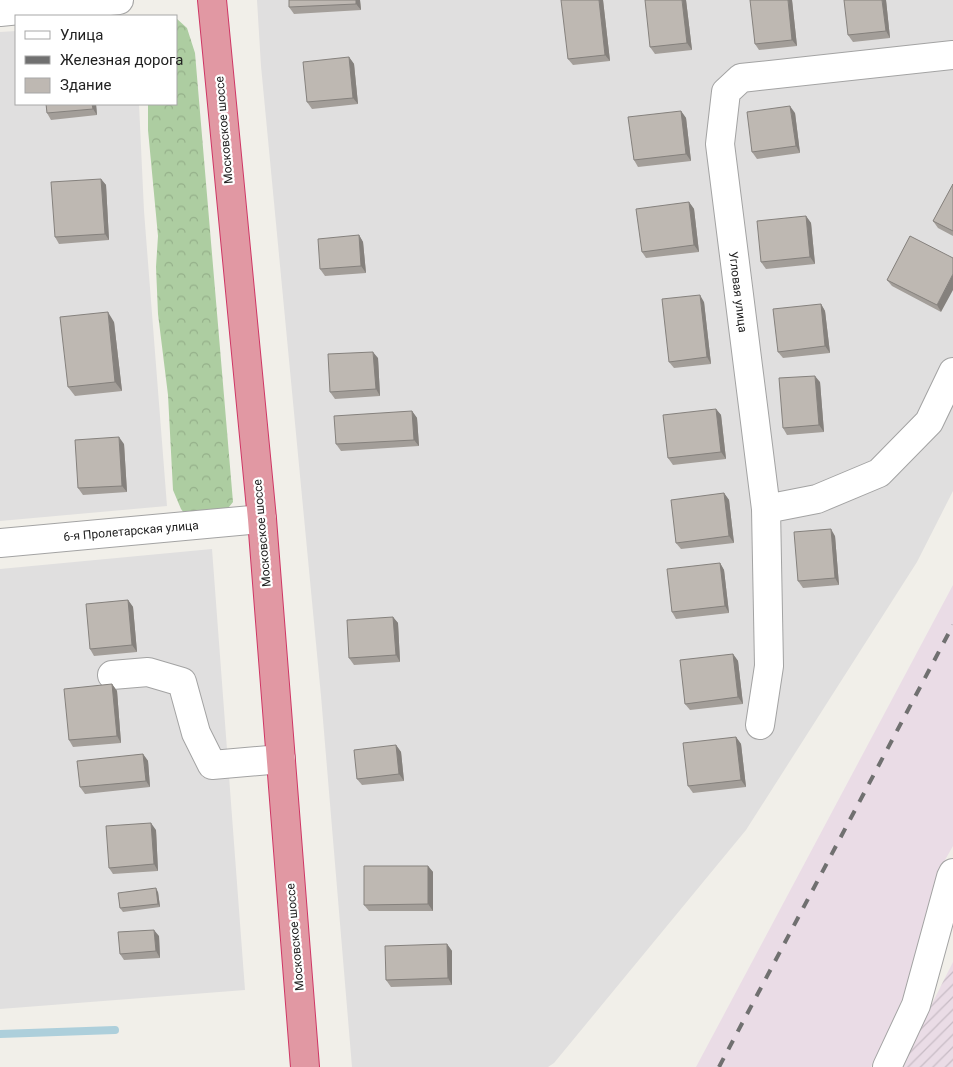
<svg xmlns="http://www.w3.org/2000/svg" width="953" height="1067" font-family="Roboto,sans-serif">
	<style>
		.residential { fill: #e0dfdf }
		.industrial { fill: url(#industrial-furrows) }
		.railway { fill: #eadce6 }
		.forest { fill: url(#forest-crowns) }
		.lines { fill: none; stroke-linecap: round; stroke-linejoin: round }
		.stream { stroke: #adcfdb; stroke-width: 8 }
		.minor-casing { stroke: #a3a3a3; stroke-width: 30 }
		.highway-casing { stroke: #cf3765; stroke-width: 30 }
		.minor { stroke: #fff; stroke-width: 28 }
		.highway { stroke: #e198a3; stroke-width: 28 }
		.rail { stroke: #707070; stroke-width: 4; stroke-dasharray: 10 10; stroke-linecap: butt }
		.wall { fill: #a39e99 }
		.shaded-wall { fill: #85817d }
		.building { fill: #beb8b2; stroke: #85817d }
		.labels { text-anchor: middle; stroke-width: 4.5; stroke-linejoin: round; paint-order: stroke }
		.street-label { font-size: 12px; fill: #222; stroke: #fff }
	</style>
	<defs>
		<pattern id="industrial-furrows" width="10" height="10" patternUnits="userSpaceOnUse" patternTransform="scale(1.25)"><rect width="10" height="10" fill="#eadce6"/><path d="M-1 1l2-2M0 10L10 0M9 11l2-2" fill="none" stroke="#c8bcc5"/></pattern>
		<pattern id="forest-crowns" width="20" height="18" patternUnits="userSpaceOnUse" patternTransform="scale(1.25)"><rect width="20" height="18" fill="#adcda1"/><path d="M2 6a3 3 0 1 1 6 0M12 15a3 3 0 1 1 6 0" fill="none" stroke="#95b08a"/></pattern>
	</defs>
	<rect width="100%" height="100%" fill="#f1efe9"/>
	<path class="residential" d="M257 0H953V491L917 562 746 830 554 1063 548 1067H352L321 696 261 66Z
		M16 31V104H139L144 211 167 506 0 521V32Z
		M212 549 245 990 0 1009V569Z"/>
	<path class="industrial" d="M953 962V1067H900Z"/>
	<path class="railway" d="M953 585V846L937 874 902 1004 871 1067H696Z"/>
	<path class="forest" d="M176 18 187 28 195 53 233 502 225 512 188 518 181 509 173 490 168 395 158 314 156 267 158 236 148 130V104H176Z"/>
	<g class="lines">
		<path class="stream" d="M0 1034 115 1030"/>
		<defs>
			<path id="minor" d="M0 12 119 0
				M766 509 817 499 879 473 929 422 953 372
				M0 543 262 519
				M112 675 148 672 182 682 196 733 212 765 281 759
				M760 725 769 666 766 509 720 144 726 92 741 78 953 55
				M887 1067 916 1005 951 877 953 873"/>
			<path id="highway" d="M212 0 262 519 305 1067"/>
		</defs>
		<use href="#minor" class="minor-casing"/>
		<use href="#highway" class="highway-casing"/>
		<use href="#minor" class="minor"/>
		<use href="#highway" class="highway"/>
		<path class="rail" d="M719 1067 953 625"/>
	</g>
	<path class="wall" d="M360 0 361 10 294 14 289 7Z
		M603 0 610 61 573 65 568 59Z
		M686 0 692 50 655 54 650 47Z
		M792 0 797 46 759 50 755 44Z
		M886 0 890 38 853 42 848 35Z
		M349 57 354 64 358 104 312 109 307 102Z
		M46 104H96L97 115 51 120 47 113Z
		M681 111 686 118 691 161 638 167 634 160Z
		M795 113 800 153 757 159 752 152Z
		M101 179 106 185 109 240 59 244 55 237Z
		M953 184V236L938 228 933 221Z
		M689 202 694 209 699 252 646 258 642 252Z
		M806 216 811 223 815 264 766 269 761 262Z
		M359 235 363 242 366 273 325 276 320 269Z
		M910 236 941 312 892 286 887 280Z
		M704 302 711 364 674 368 669 362Z
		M821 304 825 311 830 353 783 358 778 352Z
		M114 322 122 391 75 396 68 387Z
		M378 358 380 396 335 399 330 392Z
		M820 382 824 432 787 435 783 428Z
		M716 409 721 415 726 459 673 465 668 458Z
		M412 411 417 418 419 446 341 451 336 444Z
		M124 444 127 492 83 495 78 488Z
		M724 493 729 500 734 543 681 549 676 543Z
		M835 536 839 585 803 588 798 581Z
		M720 563 724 570 729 613 676 619 672 612Z
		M128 600 133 607 137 652 94 656 90 649Z
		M393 617 398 623 400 662 354 665 349 658Z
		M733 654 738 661 743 704 690 710 685 704Z
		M112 684 117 691 121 743 73 747 69 740Z
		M736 737 741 744 746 787 693 793 688 786Z
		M396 745 401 752 404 781 362 785 357 779Z
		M143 754 148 761 150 787 85 794 80 787Z
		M156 830 158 871 113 874 109 868Z
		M428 866 433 872V911H369L364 905Z
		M158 892 160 907 123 912 120 908Z
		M159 936 160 958 124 960 120 954Z
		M447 944 452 951V985L391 987 386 980Z"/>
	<path class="shaded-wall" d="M356 0H360L361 10 356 4Z
		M599 0H603L610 61 605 55Z
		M682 0H686L692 50 687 43Z
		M788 0H792L797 46 792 40Z
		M882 0H886L890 38 886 31Z
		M349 57 354 64 358 104 353 98Z
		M92 104H96L97 115 93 109Z
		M790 106 795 113 800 153 796 146Z
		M681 111 686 118 691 161 686 154Z
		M101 179 106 185 109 240 105 234Z
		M689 202 694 209 699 252 694 245Z
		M806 216 811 223 815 264 810 257Z
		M359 235 363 242 366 273 361 266Z
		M953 274V290L941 312 937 305Z
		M700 295 704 302 711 364 707 357Z
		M821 304 825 311 830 353 825 346Z
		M108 312 114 322 122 391 115 382Z
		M373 352 378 358 380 396 376 389Z
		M815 376 820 382 824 432 819 425Z
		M716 409 721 415 726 459 721 452Z
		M412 411 417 418 419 446 414 440Z
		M119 437 124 444 127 492 122 486Z
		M724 493 729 500 734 543 729 536Z
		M831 529 835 536 839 585 835 578Z
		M720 563 724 570 729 613 725 606Z
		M128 600 133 607 137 652 132 645Z
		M393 617 398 623 400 662 396 655Z
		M733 654 738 661 743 704 738 697Z
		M112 684 117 691 121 743 117 736Z
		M736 737 741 744 746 787 741 780Z
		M396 745 401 752 404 781 399 774Z
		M143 754 148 761 150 787 146 781Z
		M151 823 156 830 158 871 154 864Z
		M428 866 433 872V911L428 904Z
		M156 888 158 892 160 907 158 904Z
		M154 930 159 936 160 958 156 951Z
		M447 944 452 951V985L448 978Z"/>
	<path class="building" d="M289 0H356V4L289 7Z
		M561 0H599L605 55 568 59Z
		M645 0H682L687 43 650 47Z
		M750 0H788L792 40 755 44Z
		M844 0H882L886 31 848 35Z
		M349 57 353 98 307 102 303 62Z
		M46 104H92L93 109 47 113Z
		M790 106 796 146 752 152 747 112Z
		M681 111 686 154 634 160 628 117Z
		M101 179 105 234 55 237 51 182Z
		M953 184V231L933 221Z
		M689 202 694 245 642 252 636 209Z
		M806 216 810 257 761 262 757 221Z
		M359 235 361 266 320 269 318 239Z
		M910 236 953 258V274L937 305 887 280Z
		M700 295 707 357 669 362 662 299Z
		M821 304 825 346 778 352 773 309Z
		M108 312 115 382 68 387 60 317Z
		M373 352 376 389 330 392 328 354Z
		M815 376 819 425 783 428 779 378Z
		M716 409 721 452 668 458 663 415Z
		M412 411 414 440 336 444 334 416Z
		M119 437 122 486 78 488 75 440Z
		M724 493 729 536 676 543 671 500Z
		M831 529 835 578 798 581 794 532Z
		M720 563 725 606 672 612 667 569Z
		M128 600 132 645 90 649 86 604Z
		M393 617 396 655 349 658 347 620Z
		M733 654 738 697 685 704 680 660Z
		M112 684 117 736 69 740 64 689Z
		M736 737 741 780 688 786 683 743Z
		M396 745 399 774 357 779 354 750Z
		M143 754 146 781 80 787 77 761Z
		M151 823 154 864 109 868 106 826Z
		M364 866H428V904L364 905Z
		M156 888 158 904 120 908 118 893Z
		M154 930 156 951 120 954 118 932Z
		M447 944 448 978 386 980 385 946Z"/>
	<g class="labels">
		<g class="street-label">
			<text transform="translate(224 130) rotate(-95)" y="4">Московское шоссе</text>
			<text transform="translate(738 292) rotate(83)" y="4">Угловая улица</text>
			<text transform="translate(131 531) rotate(-5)" y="4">6-я Пролетарская улица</text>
			<text transform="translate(262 533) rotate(-95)" y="4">Московское шоссе</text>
			<text transform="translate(295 937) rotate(-95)" y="4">Московское шоссе</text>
		</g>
	</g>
	<rect x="15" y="15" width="162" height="90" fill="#ffffff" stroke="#a7a7a7"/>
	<rect x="25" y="31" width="25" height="8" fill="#ffffff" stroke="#a7a7a7"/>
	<text x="60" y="40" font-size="15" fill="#222222">Улица</text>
	<rect x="25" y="56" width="25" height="8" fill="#707070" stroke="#a7a7a7"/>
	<text x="60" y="65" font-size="15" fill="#222222">Железная дорога</text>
	<rect x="25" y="78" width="25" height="15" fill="#beb8b2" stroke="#a7a7a7"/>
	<text x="60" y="90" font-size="15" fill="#222222">Здание</text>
</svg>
